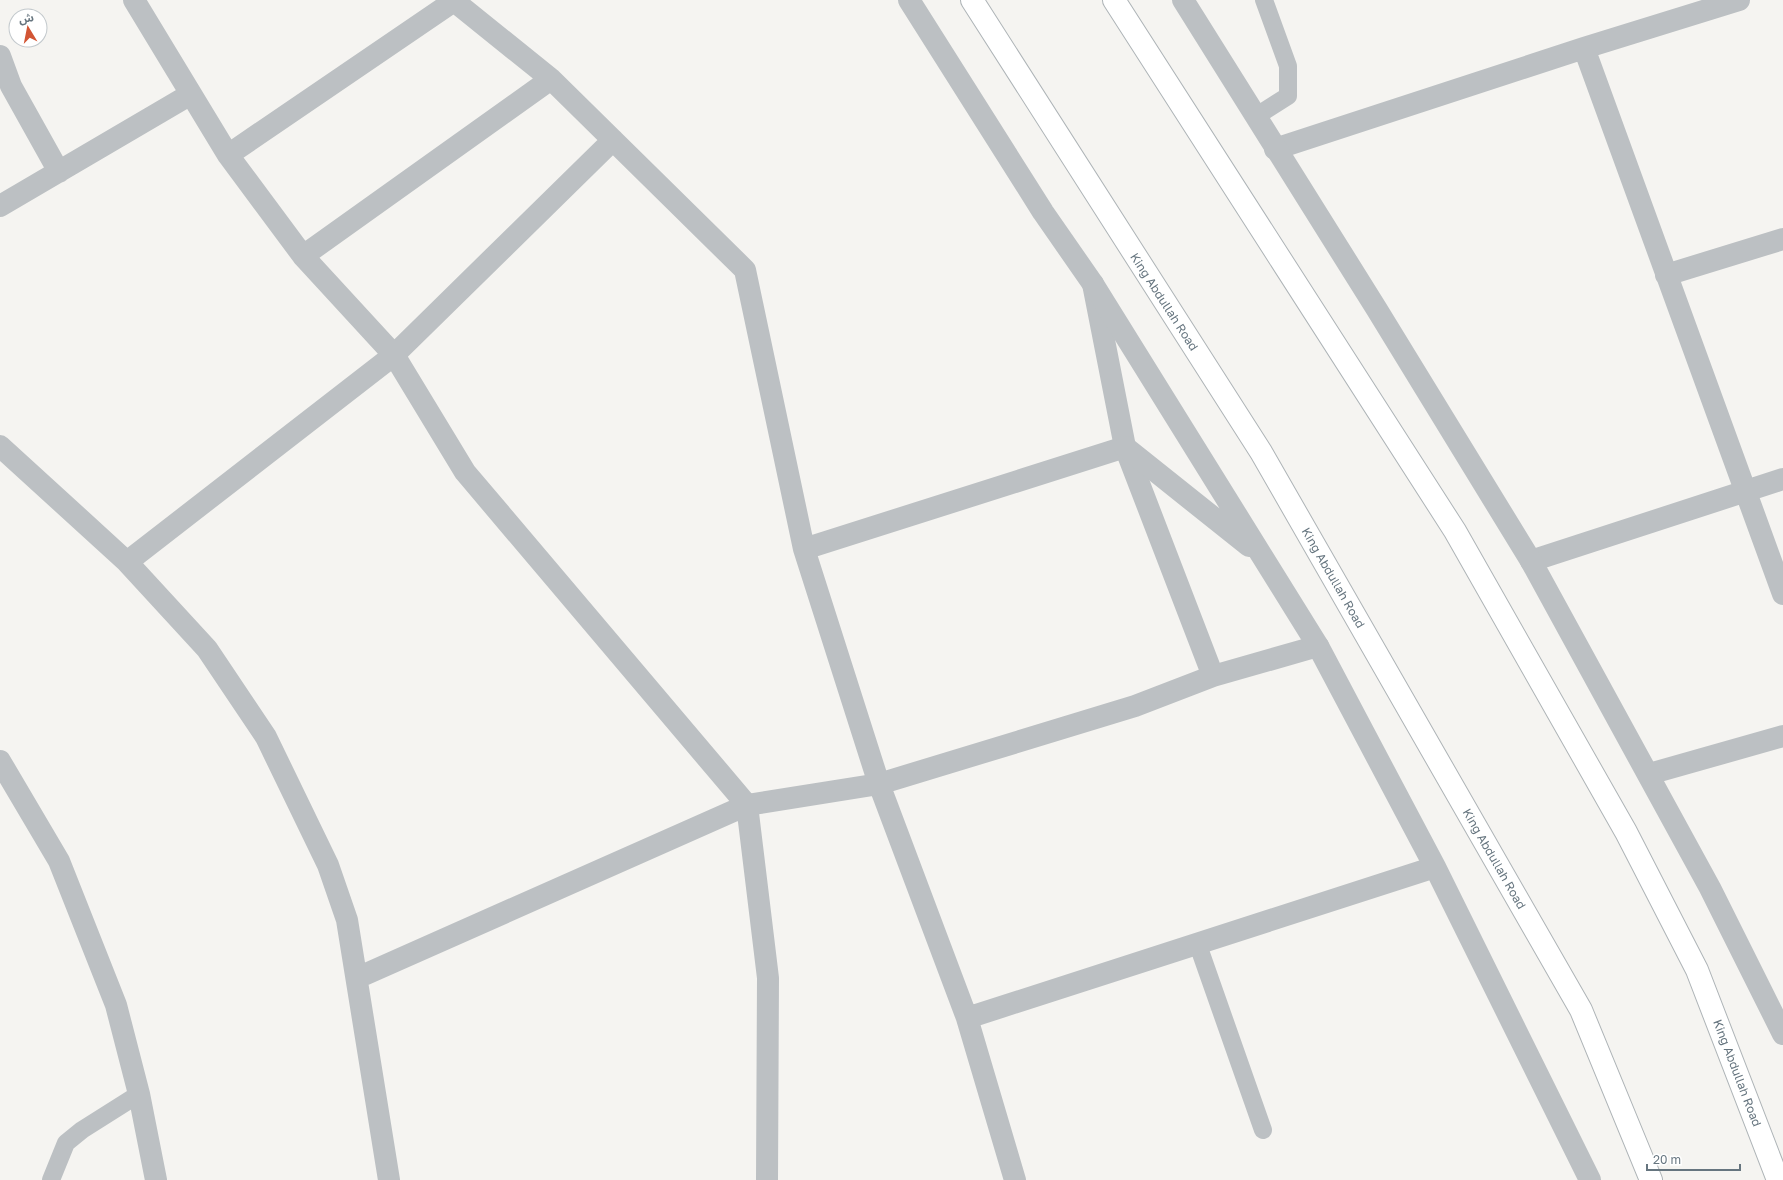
<svg xmlns="http://www.w3.org/2000/svg" width="1783" height="1180" font-family="'Golos Text','Noto Sans Arabic',sans-serif">
	<style>
		.lines { fill: none; stroke-linecap: round; stroke-linejoin: round }
		.secondary-casing { stroke: #aeb4b7; stroke-width: 24 }
		.service { stroke: #bcc0c3; stroke-width: 18 }
		.minor { stroke: #bcc0c3; stroke-width: 22 }
		.tertiary { stroke: #bcc0c3; stroke-width: 22 }
		.secondary { stroke: #fff; stroke-width: 22 }
		.labels { text-anchor: middle; stroke-width: 4; stroke-linejoin: round; paint-order: stroke }
		.street-label { font-size: 12px; fill: #66757f; stroke: #fff }
	</style>
	<rect width="100%" height="100%" fill="#f5f4f1"/>
	<g class="lines">
		<defs>
			<path id="secondary" d="M972 0 1261 452 1581 1010 1651 1180
				M1114 0 1455 531 1626 832 1697 970 1778 1180"/>
		</defs>
		<use href="#secondary" class="secondary-casing"/>
		<path class="service" d="M1255 117 1288 96V66L1264 0
			M1198 945 1263 1130
			M51 1180 66 1143 82 1130 139 1094"/>
		<path class="minor" d="M134 0 228 155 303 256 394 355 465 472 747 805 768 978 767 1180
			M454 1 551 79 745 270 804 549 879 784 967 1018 1015 1180
			M1584 48 1783 594
			M0 56 11 86 59 172
			M1275 149 1584 48 1739 0
			M228 155 454 1V0
			M0 206 191 94
			M303 256 551 79
			M1666 275 1783 239
			M1093 284 1125 447 1213 676
			M0 446 127 562 207 649 266 737 328 865 347 920 389 1180
			M804 549 1125 447
			M1531 561 1783 479
			M127 562 394 355 613 140
			M0 761 59 861 116 1005 139 1094 156 1180
			M1649 774 1783 736
			M357 978 747 805 879 784 1135 706 1213 676 1318 646 1435 867 1590 1180
			M967 1018 1435 867"/>
		<path class="tertiary" d="M909 0 1043 212 1093 284 1318 646
			M1183 0 1376 308 1531 561 1710 888 1783 1034
			M1125 447 1249 546"/>
		<use href="#secondary" class="secondary"/>
	</g>
	<g class="labels">
		<g class="street-label">
			<text transform="translate(1164 302) rotate(57)" y="4">King Abdullah Road</text>
			<text transform="translate(1333 578) rotate(60)" y="4">King Abdullah Road</text>
			<text transform="translate(1494 859) rotate(60)" y="4">King Abdullah Road</text>
			<text transform="translate(1737 1073) rotate(69)" y="4">King Abdullah Road</text>
		</g>
	</g>
	<g transform="translate(28 28) rotate(350)"><circle r="19" fill="#ffffff" stroke="#c2c8cc"/>
	<path d="M0-3L7 15L0 10L-7 15Z" fill="#d25534"/>
	<text y="-6" font-size="11" font-weight="bold" text-anchor="middle" fill="#66757f">ش</text>
	</g>
	<path d="M1647 1164v6h93v-6" fill="none" stroke="#66757f" stroke-width="2"/>
	<text x="1653" y="1164" font-size="12" fill="#66757f" stroke="#ffffff" stroke-width="3" paint-order="stroke">20 m</text>
</svg>
